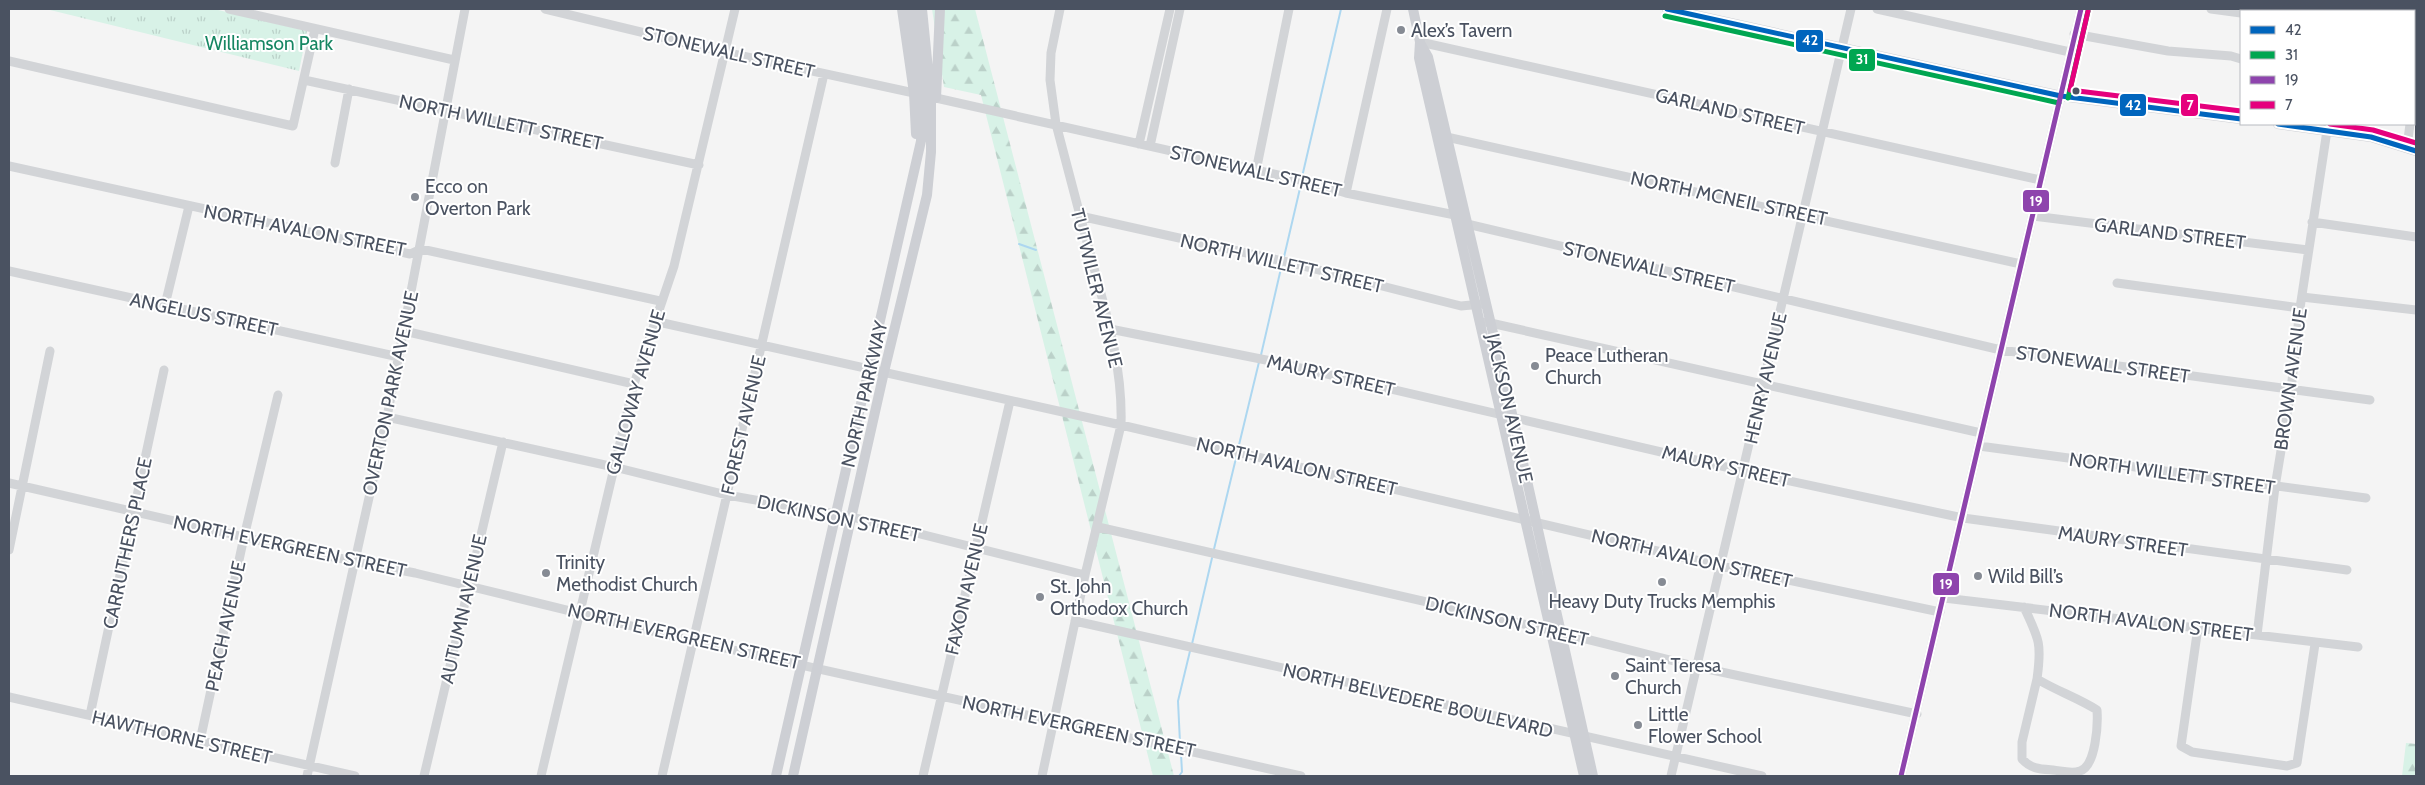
<svg xmlns="http://www.w3.org/2000/svg" width="2425" height="785" font-family="Cabin,sans-serif">
	<style>
		.grass { fill: url(#grass-tufts) }
		.forest { fill: url(#forest-firs) }
		.lines { fill: none; stroke-linecap: round; stroke-linejoin: round }
		.stream { stroke: #add7f0; stroke-width: 2 }
		.minor { stroke: #d2d4d7; stroke-width: 9 }
		.major { stroke: #cdcfd4; stroke-width: 10 }
		.bus-1-casing { stroke: #fff; stroke-width: 9 }
		.bus-2-casing { stroke: #fff; stroke-width: 9 }
		.bus-3-casing { stroke: #fff; stroke-width: 9 }
		.bus-4-casing { stroke: #fff; stroke-width: 9 }
		.bus-1 { stroke: #0065bd; stroke-width: 5 }
		.bus-2 { stroke: #00a651; stroke-width: 5 }
		.bus-3 { stroke: #8e44ad; stroke-width: 5 }
		.bus-4 { stroke: #e5007d; stroke-width: 5 }
		.poi-dot { fill: #868b94; stroke: #fff; stroke-width: 2 }
		.bus-dot { fill: #4a5261; stroke: #fff; stroke-width: 2 }
		.labels { text-anchor: middle; stroke-width: 4; stroke-linejoin: round; paint-order: stroke }
		.poi-label { font-size: 19px; fill: #4a5261; stroke: #fff; text-anchor: start }
		.park-label { font-size: 19px; fill: #168662; stroke: #fff }
		.street-label { font-size: 19px; fill: #4a5261; stroke: #fff }
		.line-badge { stroke: #fff; stroke-width: 2 }
		.badge-label { font-size: 14px; text-anchor: middle; font-weight: bold; fill: #fff }
	</style>
	<defs>
		<pattern id="grass-tufts" width="24" height="20" patternUnits="userSpaceOnUse" patternTransform="scale(1.25)"><rect width="24" height="20" fill="#d8f2e7"/><path d="M3 7l-1-3M5 7V3M7 7l1-3M15 17l-1-3M17 17v-4M19 17l1-3" fill="none" stroke="#bbd1c9"/></pattern>
		<pattern id="forest-firs" width="22" height="20" patternUnits="userSpaceOnUse" patternTransform="scale(1.25)"><rect width="22" height="20" fill="#d8f2e7"/><path d="M5 1l3.5 6h-7zM16 11l3.5 6h-7z" fill="#bbd1c9"/></pattern>
	</defs>
	<rect width="100%" height="100%" fill="#f4f4f4"/>
	<path class="grass" d="M46 9H214L307 31 299 71Z"/>
	<path class="forest" d="M932 9H975L1174 776H1153L981 95 944 87Z
		M2406 743 2416 744V776H2402Z"/>
	<g class="lines">
		<path class="stream" d="M1302 177 1341 9
			M1019 244 1036 250
			M1284 257 1301 184
			M1261 355 1282 264
			M1238 449 1259 362
			M1214 549 1237 454
			M1192 644 1212 558
			M1180 743 1178 701 1190 651
			M1179 776 1182 772 1181 754"/>
		<path class="minor" d="M229 9 454 60
			M545 9 724 52 914 93
			M1877 9 2070 52
			M2211 9 2241 13
			M2343 11 2344 9
			M2074 34 2168 51 2231 56 2241 59
			M1420 42 2040 180
			M9 61 293 126 315 29
			M304 80 699 165
			M2414 93 2416 73
			M936 98 1309 182 1346 193 1455 215 1467 224 2001 350 2370 400
			M1442 136 2021 264
			M1139 144 1170 9
			M1150 146 1180 9
			M2407 147 2410 124
			M335 163 349 89
			M9 166 410 254 421 249 660 301
			M1256 171 1289 9
			M1346 193 1387 9
			M1080 216 1287 262 1461 306 1482 304
			M2033 216 2308 250
			M2312 222 2416 237
			M9 271 399 357
			M2117 283 2300 308
			M2302 297 2416 310
			M165 305 189 206
			M654 321 1121 425 1721 566 1940 612
			M1486 322 1981 433
			M1110 329 1266 360 1743 471 1963 518 2347 570
			M404 331 634 384
			M387 417 614 467 727 495 852 517 1085 575
			M1979 446 2366 498
			M9 483 318 554 415 573 693 641 1301 776
			M1098 527 1550 630 1698 667 1917 714
			M9 550 50 351
			M1944 598 2358 647
			M2024 607C2039 639 2042 643 2037 679
			M1075 621 1762 776
			M2198 627 2181 746 2192 752 2287 766 2297 763 2315 644
			M2257 635 2275 487 2291 390 2300 308 2328 124
			M2037 679C2057 691 2078 698 2097 710 2098 724 2096 766 2080 771 2072 774 2062 771 2053 770 2040 769 2031 769 2022 759V742Z
			M9 697 355 776
			M90 715 164 370
			M200 741 244 537 278 395
			M307 776 387 417 465 9
			M424 776 503 442
			M541 776 634 384 674 266 735 9
			M662 776 824 74
			M923 776 1010 401
			M1042 776 1085 575 1121 425C1123 367 1106 312 1091 257 1079 213 1068 168 1056 124L1050 80 1051 53 1060 9
			M1671 776 1851 9
			M1901 776 2081 9"/>
		<path class="major" d="M902 9 914 93 916 134
			M1413 9 1420 42 1419 58 1584 776
			M1667 9 2061 96 2241 119
			M1420 43 1428 57 1513 418 1593 776
			M936 98 940 9
			M2278 124 2371 137 2416 151
			M776 776 921 141 922 102 912 9
			M793 776 884 372 927 195 931 152V100L922 9"/>
		<defs>
			<path id="bus-1" d="M1667 9 2061 96 2241 119
				M2278 124 2371 137 2416 151"/>
			<path id="bus-2" d="M1665 16 2059 103
				M2068 98 2088 11"/>
			<path id="bus-3" d="M1901 776 2081 9"/>
			<path id="bus-4" d="M2088 11 2070 90 2241 111
				M2330 124 2373 130 2416 143"/>
		</defs>
		<use href="#bus-1" class="bus-1-casing"/>
		<use href="#bus-2" class="bus-2-casing"/>
		<use href="#bus-3" class="bus-3-casing"/>
		<use href="#bus-4" class="bus-4-casing"/>
		<use href="#bus-1" class="bus-1"/>
		<use href="#bus-2" class="bus-2"/>
		<use href="#bus-3" class="bus-3"/>
		<use href="#bus-4" class="bus-4"/>
	</g>
	<g class="poi-dot">
		<circle cx="1401" cy="30" r="5"/>
		<circle cx="415" cy="197" r="5"/>
		<circle cx="1535" cy="366" r="5"/>
		<circle cx="546" cy="573" r="5"/>
		<circle cx="1978" cy="576" r="5"/>
		<circle cx="1662" cy="582" r="5"/>
		<circle cx="1040" cy="597" r="5"/>
		<circle cx="1615" cy="676" r="5"/>
		<circle cx="1638" cy="725" r="5"/>
	</g>
	<circle class="bus-dot" cx="2076" cy="91" r="4.5"/>
	<g class="labels">
		<g class="poi-label">
			<text x="1411" y="37">Alex’s Tavern</text>
			<text x="425" y="193">Ecco on<tspan x="425" dy="22">Overton Park</tspan></text>
			<text x="1545" y="362">Peace Lutheran<tspan x="1545" dy="22">Church</tspan></text>
			<text x="556" y="569">Trinity<tspan x="556" dy="22">Methodist Church</tspan></text>
			<text x="1988" y="583">Wild Bill’s</text>
			<text x="1050" y="593">St. John<tspan x="1050" dy="22">Orthodox Church</tspan></text>
			<text x="1662" y="608" text-anchor="middle">Heavy Duty Trucks Memphis</text>
			<text x="1625" y="672">Saint Teresa<tspan x="1625" dy="22">Church</tspan></text>
			<text x="1648" y="721">Little<tspan x="1648" dy="22">Flower School</tspan></text>
		</g>
		<g class="park-label">
			<text x="269" y="50">Williamson Park</text>
		</g>
		<g class="street-label">
			<text transform="translate(729 52) rotate(13)" y="7">STONEWALL STREET</text>
			<text transform="translate(1730 111) rotate(13)" y="7">GARLAND STREET</text>
			<text transform="translate(501 122) rotate(12)" y="7">NORTH WILLETT STREET</text>
			<text transform="translate(1256 171) rotate(13)" y="7">STONEWALL STREET</text>
			<text transform="translate(1729 198) rotate(12)" y="7">NORTH MCNEIL STREET</text>
			<text transform="translate(305 230) rotate(11)" y="7">NORTH AVALON STREET</text>
			<text transform="translate(2170 233) rotate(7)" y="7">GARLAND STREET</text>
			<text transform="translate(1282 263) rotate(13)" y="7">NORTH WILLETT STREET</text>
			<text transform="translate(1649 267) rotate(13)" y="7">STONEWALL STREET</text>
			<text transform="translate(1097 288) rotate(76)" y="7">TUTWILER AVENUE</text>
			<text transform="translate(204 314) rotate(12)" y="7">ANGELUS STREET</text>
			<text transform="translate(2103 364) rotate(8)" y="7">STONEWALL STREET</text>
			<text transform="translate(1331 375) rotate(13)" y="7">MAURY STREET</text>
			<text transform="translate(1765 378) rotate(-77)" y="7">HENRY AVENUE</text>
			<text transform="translate(2290 379) rotate(-82)" y="7">BROWN AVENUE</text>
			<text transform="translate(635 392) rotate(-74)" y="7">GALLOWAY AVENUE</text>
			<text transform="translate(390 393) rotate(-78)" y="7">OVERTON PARK AVENUE</text>
			<text transform="translate(864 394) rotate(-77)" y="7">NORTH PARKWAY</text>
			<text transform="translate(1510 408) rotate(77)" y="7">JACKSON AVENUE</text>
			<text transform="translate(743 425) rotate(-77)" y="7">FOREST AVENUE</text>
			<text transform="translate(1297 466) rotate(13)" y="7">NORTH AVALON STREET</text>
			<text transform="translate(1726 466) rotate(13)" y="7">MAURY STREET</text>
			<text transform="translate(2172 473) rotate(8)" y="7">NORTH WILLETT STREET</text>
			<text transform="translate(839 518) rotate(12)" y="7">DICKINSON STREET</text>
			<text transform="translate(2123 541) rotate(8)" y="7">MAURY STREET</text>
			<text transform="translate(127 543) rotate(-78)" y="7">CARRUTHERS PLACE</text>
			<text transform="translate(290 546) rotate(12)" y="7">NORTH EVERGREEN STREET</text>
			<text transform="translate(1692 558) rotate(13)" y="7">NORTH AVALON STREET</text>
			<text transform="translate(966 589) rotate(-77)" y="7">FAXON AVENUE</text>
			<text transform="translate(463 609) rotate(-77)" y="7">AUTUMN AVENUE</text>
			<text transform="translate(1507 621) rotate(13)" y="7">DICKINSON STREET</text>
			<text transform="translate(2151 622) rotate(7)" y="7">NORTH AVALON STREET</text>
			<text transform="translate(225 626) rotate(-78)" y="7">PEACH AVENUE</text>
			<text transform="translate(684 636) rotate(13)" y="7">NORTH EVERGREEN STREET</text>
			<text transform="translate(1418 700) rotate(13)" y="7">NORTH BELVEDERE BOULEVARD</text>
			<text transform="translate(1079 726) rotate(12)" y="7">NORTH EVERGREEN STREET</text>
			<text transform="translate(182 737) rotate(13)" y="7">HAWTHORNE STREET</text>
		</g>
	</g>
	<g class="line-badge">
		<rect x="1795" y="29" width="29" height="24" rx="5" fill="#0065bd"/>
		<rect x="1848" y="48" width="28" height="24" rx="5" fill="#00a651"/>
		<rect x="2180" y="93" width="19" height="24" rx="5" fill="#e5007d"/>
		<rect x="2119" y="93" width="28" height="24" rx="5" fill="#0065bd"/>
		<rect x="2022" y="189" width="28" height="24" rx="5" fill="#8e44ad"/>
		<rect x="1932" y="572" width="28" height="24" rx="5" fill="#8e44ad"/>
	</g>
	<g class="badge-label">
		<text x="1810" y="45">42</text>
		<text x="1862" y="64">31</text>
		<text x="2190" y="110">7</text>
		<text x="2133" y="110">42</text>
		<text x="2036" y="206">19</text>
		<text x="1946" y="589">19</text>
	</g>
	<rect width="2425" height="785" fill="none" stroke="#4a5261" stroke-width="20"/>
	<rect x="2240" y="10" width="175" height="115" fill="#ffffff" stroke="#b7bac0"/>
	<rect x="2250" y="26" width="25" height="8" fill="#0065bd" stroke="#b7bac0"/>
	<text x="2285" y="35" font-size="15" fill="#4a5261">42</text>
	<rect x="2250" y="51" width="25" height="8" fill="#00a651" stroke="#b7bac0"/>
	<text x="2285" y="60" font-size="15" fill="#4a5261">31</text>
	<rect x="2250" y="76" width="25" height="8" fill="#8e44ad" stroke="#b7bac0"/>
	<text x="2285" y="85" font-size="15" fill="#4a5261">19</text>
	<rect x="2250" y="101" width="25" height="8" fill="#e5007d" stroke="#b7bac0"/>
	<text x="2285" y="110" font-size="15" fill="#4a5261">7</text>
</svg>
